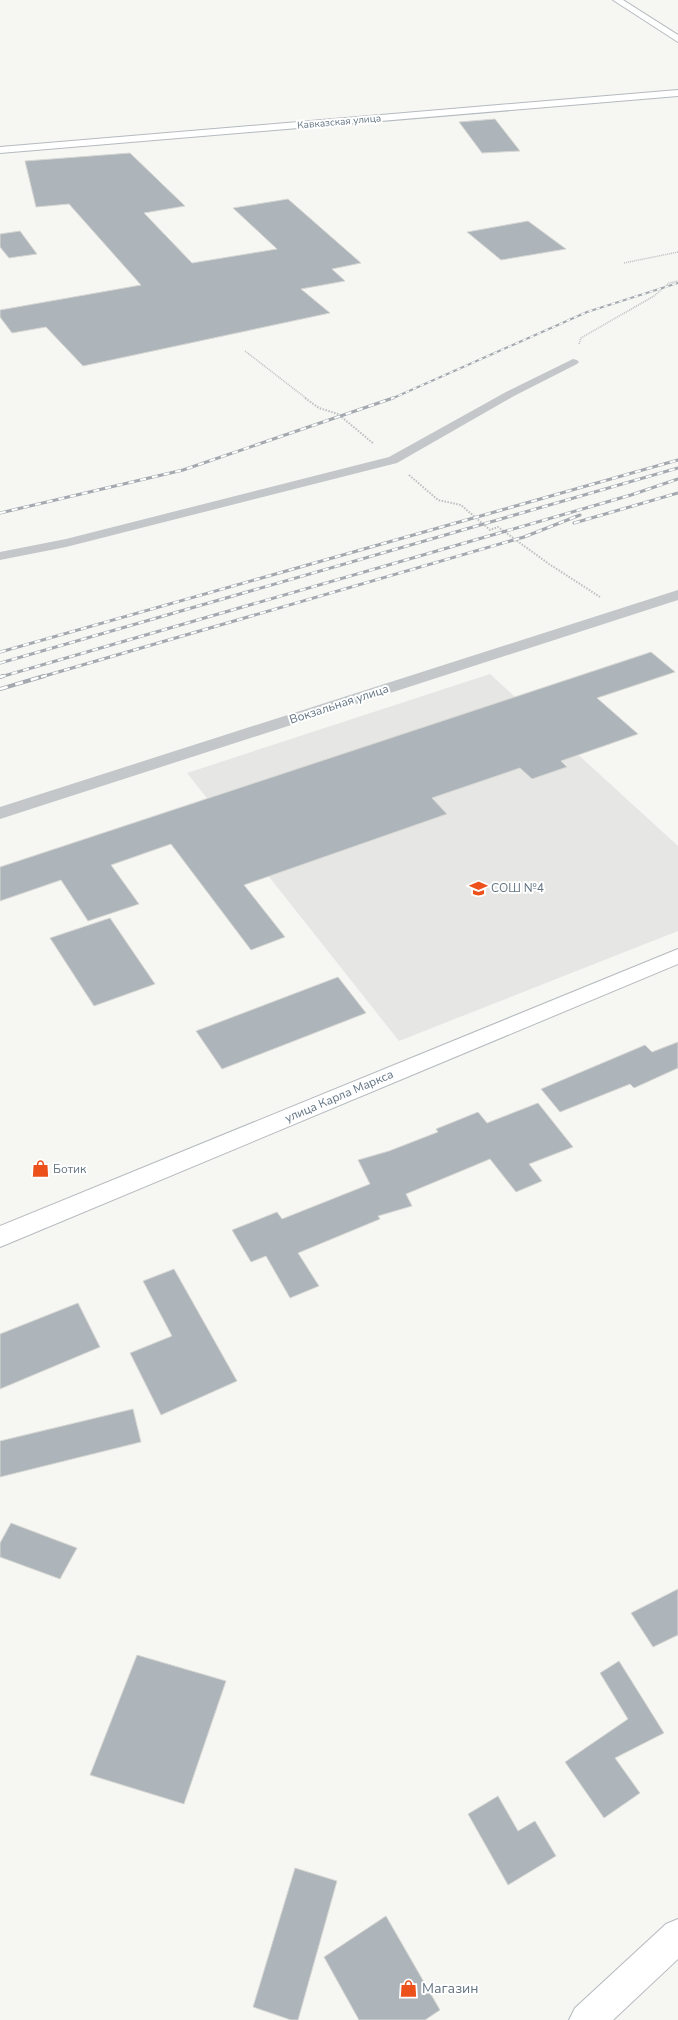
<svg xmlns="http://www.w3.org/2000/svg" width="678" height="2020" font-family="'Nunito Sans',sans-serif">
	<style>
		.built { fill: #e6e7e5 }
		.building { fill: #adb5ba; stroke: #d7d7d4 }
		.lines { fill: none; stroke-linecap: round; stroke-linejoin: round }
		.secondary-casing { stroke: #b5babf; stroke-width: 2 }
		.path-far1 { stroke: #bcbfc1; stroke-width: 1.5; stroke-dasharray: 1 1; stroke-linecap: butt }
		.path { stroke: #bcbfc1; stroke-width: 2; stroke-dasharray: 1.5 1.5; stroke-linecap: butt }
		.lane { fill: #c3c7ca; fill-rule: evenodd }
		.street { fill: #c3c7ca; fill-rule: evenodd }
		.secondary { fill: #fff; fill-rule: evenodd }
		.rail-far2-casing { stroke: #a3a9af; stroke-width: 2 }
		.rail-far1-casing { stroke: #a3a9af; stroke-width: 3 }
		.rail-casing { stroke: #a3a9af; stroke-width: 4 }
		.rail-far2 { stroke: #fff; stroke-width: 1.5; stroke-dasharray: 4; stroke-linecap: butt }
		.rail-far1 { stroke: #fff; stroke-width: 2; stroke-dasharray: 6; stroke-linecap: butt }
		.rail { stroke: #fff; stroke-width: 2.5; stroke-dasharray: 8; stroke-linecap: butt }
		.labels { text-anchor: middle; stroke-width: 4; stroke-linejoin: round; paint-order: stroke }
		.far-street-label { font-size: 10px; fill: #637584; stroke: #fff }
		.street-label { font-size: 12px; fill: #637584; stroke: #fff }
		.poi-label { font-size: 12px; fill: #637584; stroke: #fff; text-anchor: start }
		.near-poi-label { font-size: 14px; fill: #637584; stroke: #fff; text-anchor: start }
	</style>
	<rect width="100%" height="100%" fill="#f6f6f2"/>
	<path class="built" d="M490 674 678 846V931L399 1041 187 773Z"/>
	<path class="building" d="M495 119 520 151 482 153 459 122Z
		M130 153 185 206 144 213 192 263 277 249 233 208 288 199 361 263 332 269 345 281 301 289 330 313 83 366 46 327 12 333 0 317V310L141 285 69 204 36 207 25 161Z
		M528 221 566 249 501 260 467 232Z
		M20 231 37 254 9 258 0 247V234Z
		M651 652 675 672 597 698 638 734 561 761 567 767 532 779 520 768 432 798 447 814 244 885 285 937 251 950 171 844 111 865 139 904 88 921 61 880 0 901V867Z
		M110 918 155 984 94 1006 50 938Z
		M338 977 366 1013 222 1069 196 1031Z
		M678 1042V1068L634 1088 630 1084 560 1112 541 1089 645 1045 652 1052Z
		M538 1103 573 1147 529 1164 542 1181 516 1192 490 1159 406 1194 412 1206 378 1216 380 1219 298 1253 319 1286 290 1298 266 1256 251 1262 232 1230 277 1212 282 1219 370 1184 358 1160 389 1151 438 1132 436 1129 478 1112 487 1123Z
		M174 1269 237 1381 161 1415 130 1353 172 1336 143 1281Z
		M78 1303 100 1347 0 1389V1334Z
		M133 1409 141 1442 0 1477V1441Z
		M11 1523 77 1548 60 1579 0 1557V1543Z
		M678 1589V1635L653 1647 631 1613Z
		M137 1655 226 1681 184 1804 90 1775Z
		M619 1661 664 1733 615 1758 640 1793 604 1818 565 1762 628 1719 600 1673Z
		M498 1796 518 1831 535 1821 556 1856 508 1885 468 1814Z
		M295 1868 337 1881 298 2020H291L253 2007Z
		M386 1916 440 2010 425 2020H359L324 1957Z"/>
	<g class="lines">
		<defs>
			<path id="secondary" d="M613 0H623L678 35V42Z
				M678 90V96L0 153V147Z
				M678 949V964L0 1247V1226Z
				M678 1919V1959L613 2020H569L575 2008 666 1924Z"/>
		</defs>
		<use href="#secondary" class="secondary-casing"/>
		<path class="path-far1" d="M624 263 678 252
			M579 344 581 338 654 296 669 283 678 281
			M245 351 307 399"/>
		<path class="path" d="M305 398 319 408 338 414 374 444
			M409 475 438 500 461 505 490 530 498 527 549 564 600 597"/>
		<path class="lane" d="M573 359 577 360 579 362 577 364 514 396 397 463 66 547 0 560V552L66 539 389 457 506 392Z"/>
		<path class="street" d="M678 590V600L0 819V807Z"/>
		<use href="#secondary" class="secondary"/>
		<defs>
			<path id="rail-far2" d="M391 399 587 312 678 283"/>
			<path id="rail-far1" d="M0 513 183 470 393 398
				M574 523 678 493
				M0 652 678 460
				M0 663 678 468
				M0 677 631 495 678 479
				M41 677 524 537 580 515"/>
			<path id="rail" d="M0 677 3 676
				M0 689 44 676"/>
		</defs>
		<use href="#rail-far2" class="rail-far2-casing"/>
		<use href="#rail-far1" class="rail-far1-casing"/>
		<use href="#rail" class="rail-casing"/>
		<use href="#rail-far2" class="rail-far2"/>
		<use href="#rail-far1" class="rail-far1"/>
		<use href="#rail" class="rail"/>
	</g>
	<defs>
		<symbol id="school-bare" viewBox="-9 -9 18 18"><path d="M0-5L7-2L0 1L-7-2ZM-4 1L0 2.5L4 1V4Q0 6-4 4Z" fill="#ec511b" stroke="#fff" stroke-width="2.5" paint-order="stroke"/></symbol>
		<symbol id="shop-bare" viewBox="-9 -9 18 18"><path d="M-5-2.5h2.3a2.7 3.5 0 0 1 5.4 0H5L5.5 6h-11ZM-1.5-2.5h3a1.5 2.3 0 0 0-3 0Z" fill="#ec511b" stroke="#fff" stroke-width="2.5" paint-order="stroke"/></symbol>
	</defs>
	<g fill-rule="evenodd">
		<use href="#school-bare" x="466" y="876" width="25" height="25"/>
		<use href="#shop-bare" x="28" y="1156" width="25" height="25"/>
		<use href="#shop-bare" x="396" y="1976" width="25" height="25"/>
	</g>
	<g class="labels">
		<g class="far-street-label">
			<text transform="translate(339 121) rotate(-5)" y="4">Кавказская улица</text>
		</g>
		<g class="street-label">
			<text transform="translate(339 704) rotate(-18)" y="4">Вокзальная улица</text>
			<text transform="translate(339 1096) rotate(-23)" y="4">улица Карла Маркса</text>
		</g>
		<g class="poi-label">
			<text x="491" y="892">СОШ №4</text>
			<text x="53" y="1173">Ботик</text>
		</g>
		<g class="near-poi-label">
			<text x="422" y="1993">Магазин</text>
		</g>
	</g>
</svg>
